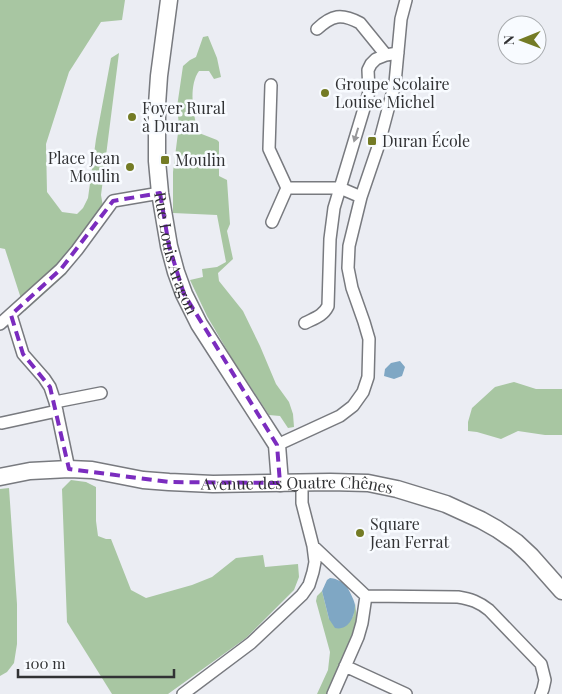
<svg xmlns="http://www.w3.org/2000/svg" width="562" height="694" font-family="'Playfair Display',serif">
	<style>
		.forest { fill: #a8c6a2 }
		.water { fill: #7fa7c4 }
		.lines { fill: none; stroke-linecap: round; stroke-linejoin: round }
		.street-casing { stroke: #787a7f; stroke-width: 14 }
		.secondary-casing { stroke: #787a7f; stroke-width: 19 }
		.street { stroke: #fff; stroke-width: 11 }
		.secondary { stroke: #fff; stroke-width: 16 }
		.oneway { fill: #98989a }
		.marked { fill: none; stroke: #7b2cbf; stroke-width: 4; stroke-dasharray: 10 6; stroke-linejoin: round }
		.poi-dot { fill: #747b25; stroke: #f8fbff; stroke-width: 2 }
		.labels { text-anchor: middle; stroke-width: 5; stroke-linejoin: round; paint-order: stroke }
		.poi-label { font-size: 16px; fill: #313234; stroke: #f8fbff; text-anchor: start }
		.street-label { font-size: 16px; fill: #313234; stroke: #f8fbff }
	</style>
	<rect width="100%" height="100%" fill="#ebedf3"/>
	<path class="forest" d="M0 0H125L122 20 101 22 69 72 46 144 47 192 62 212 77 214 83 208 88 198 96 139 111 58 119 53 101 195 105 218 66 274 25 311 5 249 0 248Z
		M208 36 217 58 221 77 214 79 209 71H199C188 86 193 117 199 133L217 140 219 142V176L227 180 230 224 227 231 233 259 218 273 219 281 243 311 260 346 276 384 289 402 293 414 294 427 288 428 280 416 269 415 231 357 207 316 190 280 203 277 202 269 217 267 226 262 217 215 173 213V172L179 125 177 107 183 66 190 60 196 57 203 37Z
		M514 382 536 389H562V435H545L518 431 501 439 477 432 468 431V422L472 408 495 387Z
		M71 480 86 482 96 487V521L98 536 106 539H111L131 590 146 598 192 585 212 577 236 558 263 555 265 567 298 564 299 577 294 590 246 638 168 694H112L67 622 62 489Z
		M9 488 17 604V644L14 663 7 672 0 676V489Z
		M322 591 329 619 353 617 355 603 357 619 343 661 328 694H317L328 670 330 652 316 601 317 596Z"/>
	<path class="water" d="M400 361 405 367 402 376 394 379 384 376 385 369 391 363Z
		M330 578C334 578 341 581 345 584 347 586 355 601 355 605 355 617 348 631 335 628L329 619 322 591 327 580Z"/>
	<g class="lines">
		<defs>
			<path id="street" d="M317 29C332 15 341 13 360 23L386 55
				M271 85 269 149 287 188
				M287 188H340L361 197
				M272 222 287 188
				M11 315 23 354 44 378 50 387 55 402 69 469
				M305 323C315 318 323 316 328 306L330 239 334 208 369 92 368 70 371 64 376 59 386 55 398 53
				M0 324 61 269 77 250 113 201 160 193
				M55 402 101 393
				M2 423 57 411
				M277 445 340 416 353 406 363 392 368 377 369 339 364 322 352 288 348 268 349 246 361 197 378 147 395 83 401 19 406 0
				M313 546 366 596
				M366 596 458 597C471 599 479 602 489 610L541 664 545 680 543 689 541 694
				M345 666 406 694
				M183 694 251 643 302 595 309 585 313 572 315 562 313 546 302 503V483
				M333 694 358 637 362 623 366 596"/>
			<g id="secondary">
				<path id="s1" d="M169 0 159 76 157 105V161L160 193 169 246 176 272 184 294 199 324 277 445 280 483"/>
				<path id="s2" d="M0 477 30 471 69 469 92 470 143 480 169 482 213 484 330 482 368 483 397 489 446 504 481 520 497 529 516 542 531 556 562 591"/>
			</g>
		</defs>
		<use href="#street" class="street-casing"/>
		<use href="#secondary" class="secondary-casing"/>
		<use href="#street" class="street"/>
		<use href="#secondary" class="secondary"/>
	</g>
	<defs><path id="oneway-solid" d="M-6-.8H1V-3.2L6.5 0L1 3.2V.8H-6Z" transform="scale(1.25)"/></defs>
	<use class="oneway" href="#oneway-solid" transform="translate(356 135) rotate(107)"/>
	<path class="marked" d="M160 193 169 246 184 294 277 445 280 483 169 482 69 469 50 387 23 354 11 315 61 269 113 201Z"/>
	<g class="poi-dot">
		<circle cx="325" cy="93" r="5"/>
		<circle cx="132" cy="117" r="5"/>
		<rect x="367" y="136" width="10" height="10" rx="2.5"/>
		<rect x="160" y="155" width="10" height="10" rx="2.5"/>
		<circle cx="130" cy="167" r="5"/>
		<circle cx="360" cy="533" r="5"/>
	</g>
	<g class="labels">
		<g class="poi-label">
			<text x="335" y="90">Groupe Scolaire<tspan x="335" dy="18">Louise Michel</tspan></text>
			<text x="142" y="114">Foyer Rural<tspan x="142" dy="18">à Duran</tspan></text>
			<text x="382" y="147">Duran École</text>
			<text x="120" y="164" text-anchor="end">Place Jean<tspan x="120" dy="18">Moulin</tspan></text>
			<text x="175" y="166">Moulin</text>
			<text x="370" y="530">Square<tspan x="370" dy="18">Jean Ferrat</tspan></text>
		</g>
		<g class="street-label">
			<text dy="6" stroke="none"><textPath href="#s1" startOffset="256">Rue Louis Aragon</textPath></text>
			<text dy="6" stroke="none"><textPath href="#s2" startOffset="299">Avenue des Quatre Chênes</textPath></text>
		</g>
	</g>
	<g transform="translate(522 40) rotate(269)"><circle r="24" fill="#f8fbff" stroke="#a8abae"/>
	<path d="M0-4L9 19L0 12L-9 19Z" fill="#747b25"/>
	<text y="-8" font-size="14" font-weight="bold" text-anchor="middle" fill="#313234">N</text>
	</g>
	<path d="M18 669v8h156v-8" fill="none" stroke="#313234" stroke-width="2.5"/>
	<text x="25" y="669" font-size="15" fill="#313234" stroke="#f8fbff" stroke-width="4" paint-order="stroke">100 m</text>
</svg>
